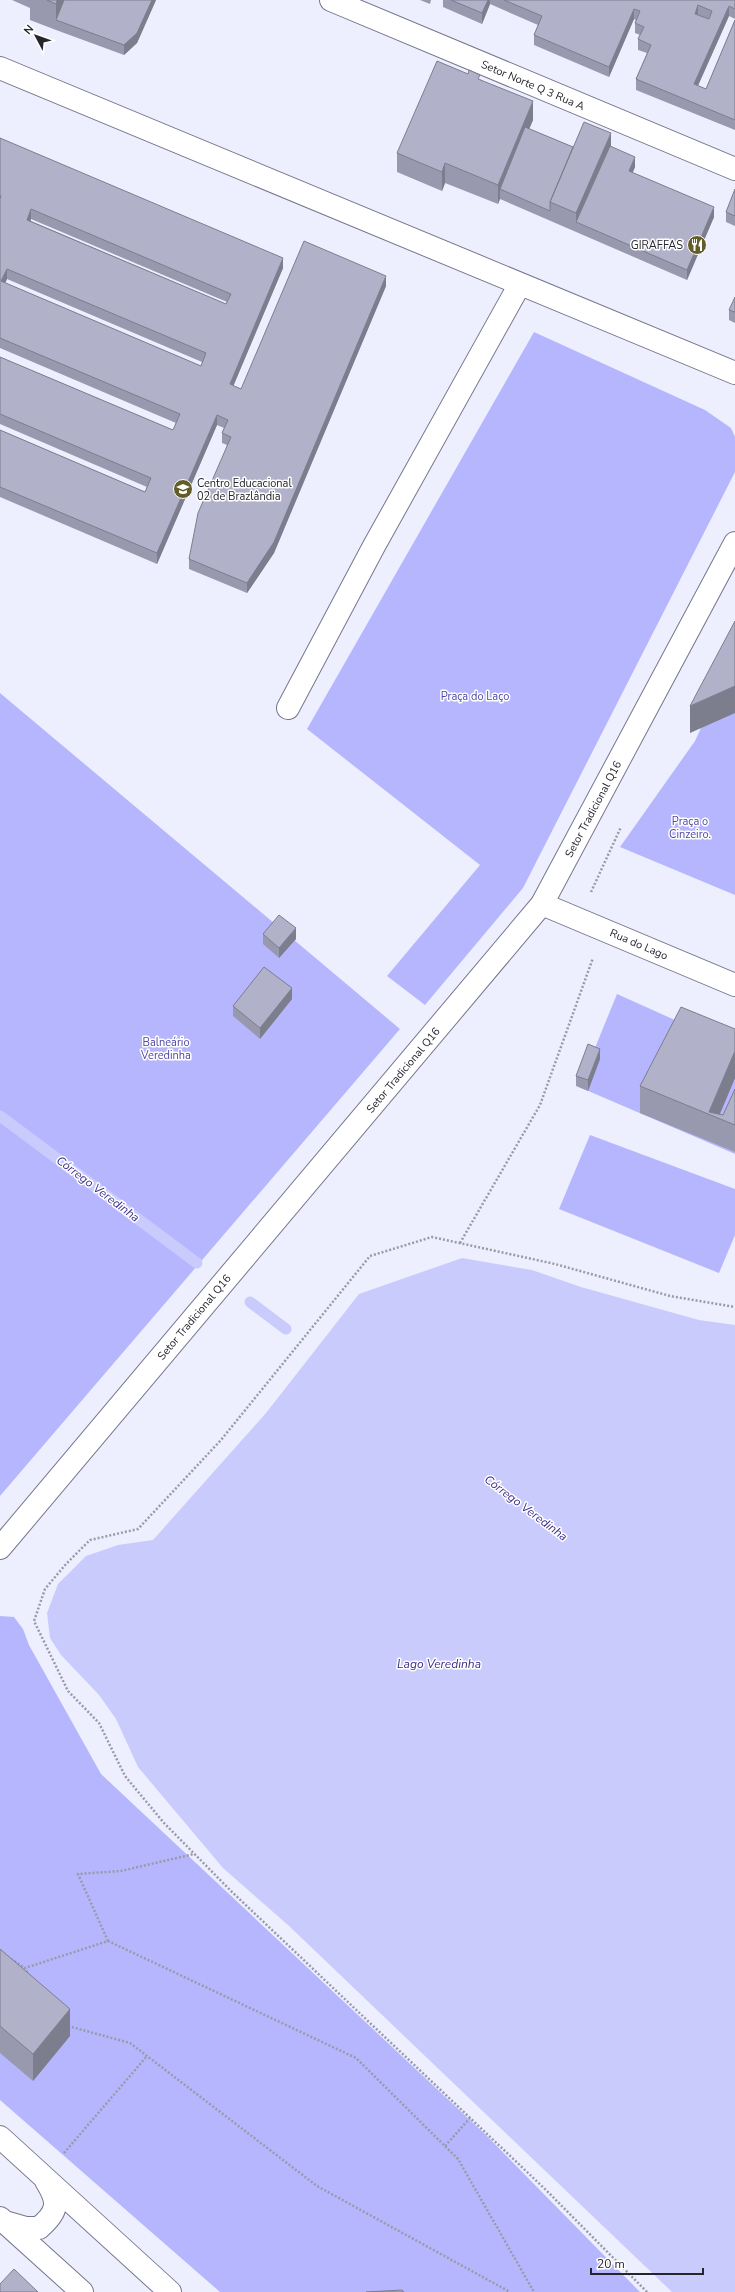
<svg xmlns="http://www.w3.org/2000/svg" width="735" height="2292" font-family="'Nunito Sans',sans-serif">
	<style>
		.park { fill: #b6b6ff }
		.water { fill: #cacbfd }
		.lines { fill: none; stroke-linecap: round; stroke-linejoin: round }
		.stream { stroke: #cacbfd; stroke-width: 11 }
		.minor-casing { stroke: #76778d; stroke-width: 24 }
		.tertiary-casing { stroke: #76778d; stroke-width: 24 }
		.path { stroke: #999aa6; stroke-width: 2.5; stroke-dasharray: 2 2; stroke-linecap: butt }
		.minor { stroke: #fff; stroke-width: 22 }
		.tertiary { stroke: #fff; stroke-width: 22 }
		.wall { fill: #9899ae; fill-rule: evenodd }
		.shaded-wall { fill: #7c7d8d }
		.building { fill: #b1b2ca; stroke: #7c7d8d; fill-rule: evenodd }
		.labels { text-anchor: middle; stroke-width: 3; stroke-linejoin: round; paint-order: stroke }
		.street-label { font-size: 11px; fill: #25252e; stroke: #fff }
		.poi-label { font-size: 11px; fill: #25252e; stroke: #fff; text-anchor: end }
		.park-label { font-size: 11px; fill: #5047a4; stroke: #fff }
		.water-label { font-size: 12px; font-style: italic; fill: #3b2e89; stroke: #fff }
	</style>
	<rect width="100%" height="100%" fill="#eeeffe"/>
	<path class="park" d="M534 332 705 410 731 428 735 437V472L523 888 425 1005 387 976 480 865 307 729Z
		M735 653V895L620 847 695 741Z
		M0 693 400 1029 0 1496Z
		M617 994 735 1047V1154L579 1087Z
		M590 1135 735 1189V1235L719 1273 559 1209Z
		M0 1616 14 1617 23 1629 29 1645 101 1774 486 2135 640 2292H220L0 2100Z"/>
	<path class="water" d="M462 1258 532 1270 581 1287 699 1320 735 1325V2292H672L289 1926 223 1868 138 1767 116 1719 99 1695 61 1655 50 1638 47 1613 58 1584 86 1556 118 1545 153 1540 266 1413 359 1294Z"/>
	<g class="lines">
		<path class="stream" d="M0 1116 197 1263
			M250 1302 286 1329"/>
		<defs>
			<path id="minor" d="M331 0 735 169
				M0 68 735 373
				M288 708 374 546 520 284
				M542 904 735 985
				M0 2137 170 2292
				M0 2218 82 2292
				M5 2222 26 2228H39C59 2211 59 2202 46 2181"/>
			<path id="tertiary" d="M0 1548 542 904 735 543"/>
		</defs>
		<use href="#minor" class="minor-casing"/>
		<use href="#tertiary" class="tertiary-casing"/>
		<path class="path" d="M591 892 621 827
			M460 1243 540 1105 593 958
			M108 1941 78 1874 121 1871 194 1854
			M11 1959 25 1968
			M29 1976 25 1968 108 1941 356 2058 458 2159 534 2292
			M68 2026 130 2043 317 2186 510 2292
			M445 2146 470 2118
			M64 2153 147 2056
			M647 2292 546 2190 232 1892 164 1823 125 1776 99 1723 68 1691 34 1621 45 1589 66 1564 90 1540 138 1529 221 1440 370 1256 432 1237 555 1264 670 1296 735 1307"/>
		<use href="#minor" class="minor"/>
		<use href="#tertiary" class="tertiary"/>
	</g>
	<path class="wall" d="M12 0H156L137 43 124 55 56 30 30 20V8Z
		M420 0H431L430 4Z
		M443 0H735V19L729 16 698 86 706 89 735 20V130L636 90V79L647 53 638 50V39L640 35 635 33V23L636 20 634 19 609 77 534 45V35L538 25 490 4 482 24 443 7Z
		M480 79 533 120 529 129 573 147H611L635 167 632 173 714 217 687 280 500 199 498 204 445 183 442 191 397 172V153Z
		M0 138 283 268 233 386 241 389 386 286 274 553 247 593 189 569V559L227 445 222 443V433L224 428 217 425 157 564 0 497V430L145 492 147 487 0 424V357L173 430 176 423 0 348ZM31 219 227 302 226 304 31 221ZM7 279 202 362 201 366 5 283Z
		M735 189V226L726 222V212Z
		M735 297V323L729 320V310Z
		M263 934 296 939 279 958 263 944Z
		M292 999 260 1039 233 1016V1006Z
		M735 1029V1152L640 1113V1086ZM735 1078V1090L723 1115 720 1114Z
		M600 1059 588 1091 576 1086V1076Z
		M0 1949 70 2036 33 2081 0 2053Z"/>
	<path class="shaded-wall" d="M57 0H69L56 20V4Z
		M152 0H156L137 43 124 55V45Z
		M488 0H490V4L482 24V13Z
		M698 5V15L695 14Z
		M729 6V16L694 94V84Z
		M634 9V19L609 77V67Z
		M533 101V120L503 191 500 189V199L498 204V185Z
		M611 133V152L576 222V213Z
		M635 157V167L629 182V171Z
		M445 163V183L442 191V172Z
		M714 207V217L687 280V270Z
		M31 209V219L27 230V220Z
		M283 258V268L230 394V384Z
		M7 269V279L1 292V281Z
		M386 276V286L274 553 247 593V583Z
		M217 415V425L157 564V553Z
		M735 686V713L690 733V706Z
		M296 928V939L279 958V948Z
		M292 988V999L260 1039V1028Z
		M600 1049V1059L588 1091V1080Z
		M735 1051V1078L718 1118 709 1112Z
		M70 2009V2036L33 2081V2054Z"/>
	<path class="building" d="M47 0H57L56 4Z
		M64 0H152L137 33 124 45 56 20Z
		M451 0H488L482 13Z
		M504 0H735V9L729 6 694 84 706 89 735 20V120L636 79 651 45 638 39 644 27 635 23 640 11 634 9 609 67 534 35 542 16ZM698 5 712 11 709 19 695 14Z
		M437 61 468 74 469 70 480 75 478 79 533 101 498 185 445 163 442 172 397 153Z
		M584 122 611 133 576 213 550 202Z
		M525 127 573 147 550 202V211L500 189Z
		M0 138 283 258 230 384 241 389 304 241 386 276 274 542 247 583 189 559 198 513 231 437 222 433 228 420 217 415 157 553 0 487V430L145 492 151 478 0 414V357L173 430 180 414 0 338V199L1 196H0ZM31 209 231 294 226 304 27 220ZM7 269 206 353 201 366 1 281Z
		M610 146 635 157 629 171 714 207 687 270 576 222Z
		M735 189V216L726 212Z
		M735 297V312L729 310Z
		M735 621V686L690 706Z
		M279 915 296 928 279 948 263 934Z
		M264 967 292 988 260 1028 233 1006Z
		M681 1007 735 1029V1051L709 1112 723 1115 735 1089V1125L640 1086Z
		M588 1044 600 1049 588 1080 576 1076Z
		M0 1949 70 2009 33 2054 0 2026Z
		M14 2269 38 2292H0V2284Z
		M402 2290 404 2292H366Z"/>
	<defs>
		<symbol id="restaurant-disc" viewBox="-11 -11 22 22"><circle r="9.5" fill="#625d29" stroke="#fff"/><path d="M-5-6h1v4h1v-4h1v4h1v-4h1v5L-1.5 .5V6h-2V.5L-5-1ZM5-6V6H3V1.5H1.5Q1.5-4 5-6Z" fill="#fff"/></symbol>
		<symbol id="school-disc" viewBox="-11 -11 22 22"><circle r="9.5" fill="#625d29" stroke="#fff"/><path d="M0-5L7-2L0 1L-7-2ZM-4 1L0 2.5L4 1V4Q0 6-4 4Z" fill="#fff"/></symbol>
	</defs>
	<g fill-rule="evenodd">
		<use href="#restaurant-disc" x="686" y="234" width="22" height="22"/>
		<use href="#school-disc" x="172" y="478" width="22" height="22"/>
	</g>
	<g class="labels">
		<g class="street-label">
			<text transform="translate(533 85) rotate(23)" y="4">Setor Norte Q 3 Rua A</text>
			<text transform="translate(593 809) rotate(-62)" y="4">Setor Tradicional Q16</text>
			<text transform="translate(639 944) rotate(23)" y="4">Rua do Lago</text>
			<text transform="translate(403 1070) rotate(-50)" y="4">Setor Tradicional Q16</text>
			<text transform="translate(194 1317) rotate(-50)" y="4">Setor Tradicional Q16</text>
		</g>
		<g class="poi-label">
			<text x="683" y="249">GIRAFFAS</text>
			<text x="197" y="487" text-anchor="start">Centro Educacional<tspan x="197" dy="13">02 de Brazlândia</tspan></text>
		</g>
		<g class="park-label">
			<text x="475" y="700">Praça do Laço</text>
			<text x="690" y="825">Praça o<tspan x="690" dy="13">Cinzeiro.</tspan></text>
			<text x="166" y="1046">Balneário<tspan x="166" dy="13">Veredinha</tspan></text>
		</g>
		<g class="water-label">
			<text transform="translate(98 1189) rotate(37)" y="4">Córrego Veredinha</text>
			<text transform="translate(526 1508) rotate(37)" y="4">Córrego Veredinha</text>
			<text x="439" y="1668">Lago Veredinha</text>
		</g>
	</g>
	<g transform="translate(36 36) rotate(311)" stroke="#ffffff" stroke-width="3" paint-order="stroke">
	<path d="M0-3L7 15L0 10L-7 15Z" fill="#25252e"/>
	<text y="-6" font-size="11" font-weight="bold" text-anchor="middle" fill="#25252e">N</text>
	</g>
	<path d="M591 2268v6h112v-6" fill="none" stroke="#25252e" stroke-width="2"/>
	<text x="597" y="2268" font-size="12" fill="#25252e" stroke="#ffffff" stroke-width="3" paint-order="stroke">20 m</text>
</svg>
